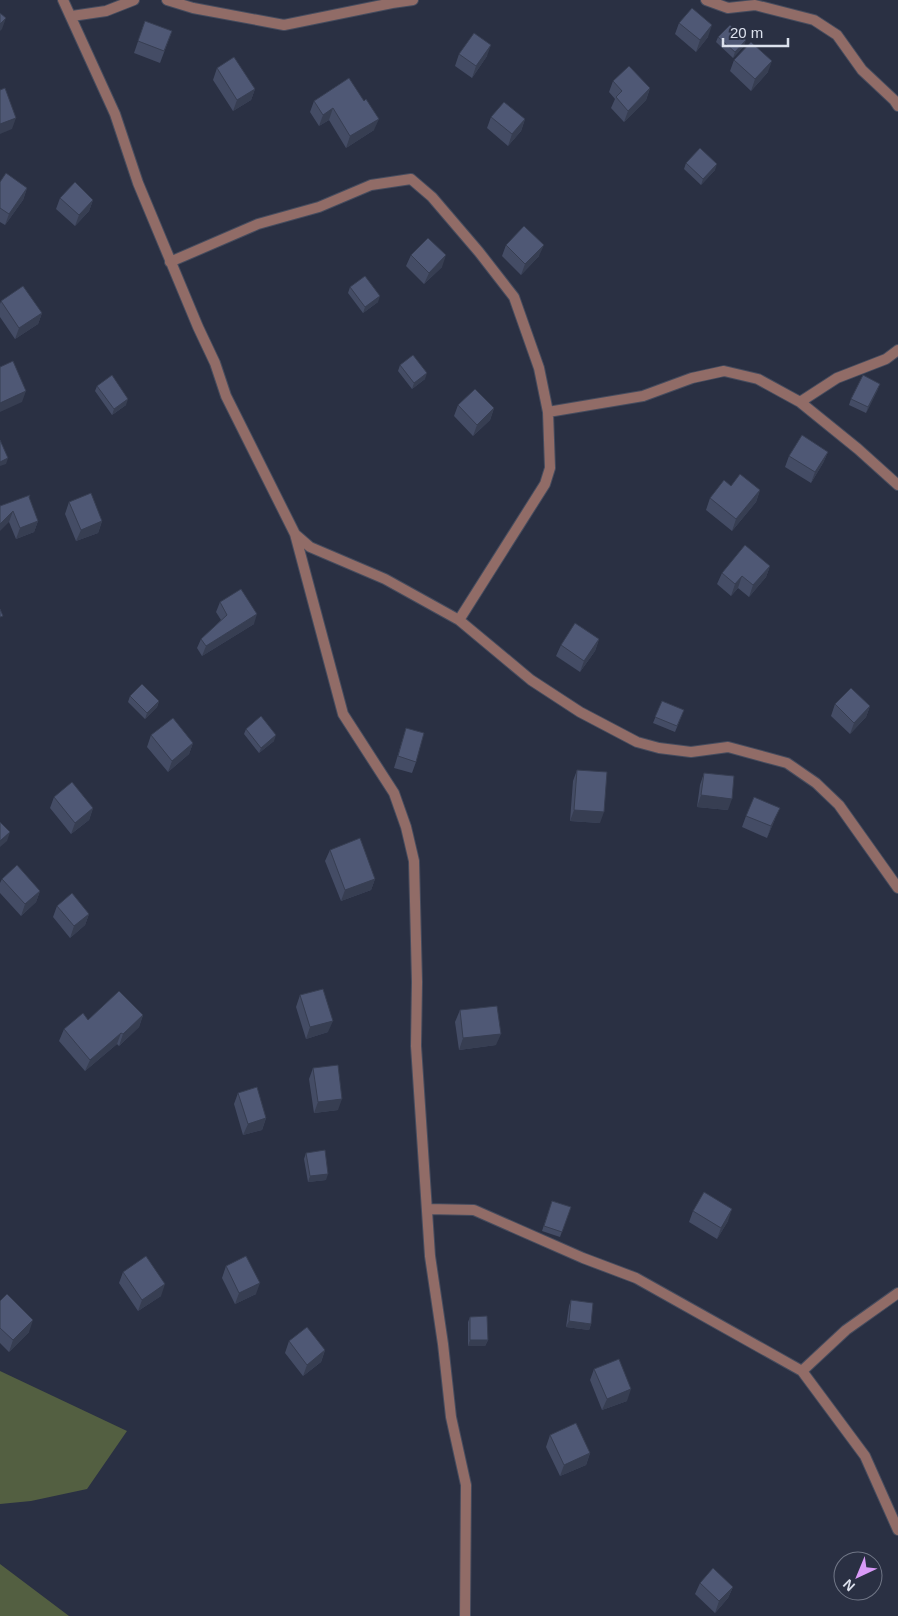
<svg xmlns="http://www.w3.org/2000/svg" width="898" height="1616" font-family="Helvetica,sans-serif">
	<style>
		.forest { fill: #535f41 }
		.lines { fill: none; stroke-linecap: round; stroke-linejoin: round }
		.minor-casing { stroke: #464c5e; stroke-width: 12 }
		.minor { stroke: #916c67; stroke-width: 10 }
		.wall { fill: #444c65 }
		.shaded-wall { fill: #373e52 }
		.building { fill: #4f5875; stroke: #373e52 }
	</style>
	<rect width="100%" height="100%" fill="#2a3043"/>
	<path class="forest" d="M0 1371 127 1431 87 1489 31 1501 0 1504Z
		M0 1564 69 1616H0Z"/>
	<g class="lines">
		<defs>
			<path id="minor" d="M63 0 115 114 138 183 198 327 215 363 226 396 295 534 343 714 394 793 406 827 414 861 417 982 416 1046 430 1256 443 1344 451 1417 466 1485 465 1616
				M167 0 193 8 284 25 392 3 413 0
				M706 0 728 8 755 5 814 20 837 35 862 70 894 100 898 106
				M72 16 106 11 134 0
				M170 262 258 224 319 207 371 185 411 179 432 197 479 252 514 297 539 368 548 412 550 468 545 484 459 620
				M800 402 837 378 886 359 898 350
				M548 412 643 396 692 378 724 371 758 379 800 402 858 449 898 485
				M295 534 310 547 385 579 459 620 531 680 580 712 637 742 659 748 691 752 728 747 787 763 816 783 839 805 898 888
				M428 1209 474 1210 583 1258 636 1278 802 1371 865 1456 898 1530
				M802 1371 846 1330 898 1293"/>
		</defs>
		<use href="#minor" class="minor-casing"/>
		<use href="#minor" class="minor"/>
	</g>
	<path class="wall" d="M145 21 172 31 160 63 134 53Z
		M679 23 708 37 696 52 675 34Z
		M718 37 744 46 733 58 716 42Z
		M459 54 487 56 472 78 455 66Z
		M734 60 768 72 751 91 730 71Z
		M217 68 255 89 251 100 233 111 213 80Z
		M349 78 374 130 346 148 329 120 319 126 310 112 314 101Z
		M613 81 650 88 646 100 624 122 611 108 615 99 609 92Z
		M491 117 525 119 521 131 508 146 487 128Z
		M686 163 715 170 701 185 684 169Z
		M0 182 27 188 23 200 5 225 0 222Z
		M60 198 93 200 89 211 75 226 56 209Z
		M506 245 539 256 521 275 502 256Z
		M411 255 442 267 424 284 406 266Z
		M350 287 378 302 363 313 348 293Z
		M1 301 42 313 38 324 15 339 0 317V304Z
		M400 365 425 379 412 389 398 371Z
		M97 386 126 405 112 415 95 391Z
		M878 389 866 413 849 405 851 399Z
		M458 405 494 408 490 420 473 436 454 416Z
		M828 452 823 463 811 483 785 467 789 456Z
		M731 486 760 490 756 502 732 531 706 510 710 498Z
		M29 497 38 521 34 532 16 539 9 522 0 506Z
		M69 502 102 521 98 533 76 541 65 514Z
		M770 566 766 577 749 597 738 588 731 596 717 584 722 573Z
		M220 602 254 624 202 656 197 648 201 639 221 620 216 612Z
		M599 639 595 651 580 672 556 656 561 645Z
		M130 696 159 701 157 707 145 719 128 702Z
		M662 701 684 710 675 732 653 723Z
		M835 704 870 706 866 717 850 734 831 716Z
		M406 728 416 762 412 773 394 768Z
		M246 729 274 741 259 753 244 734Z
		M151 735 193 743 189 754 168 772 147 747Z
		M577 770 600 823 570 821 573 781Z
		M704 773 728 810 697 807 700 785Z
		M54 797 93 808 89 820 71 834 50 808Z
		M746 816 775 819 767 838 742 827Z
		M330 850 375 879 371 890 341 901 325 861Z
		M2 879 40 891 36 902 21 916 0 893V883Z
		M57 906 89 914 85 925 70 938 53 917Z
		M300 995 328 1032 306 1039 296 1007Z
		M460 1010 496 1045 459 1050 455 1022Z
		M143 1015 139 1027 119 1046 117 1044 85 1071 59 1041 64 1029 88 1020Z
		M313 1068 338 1110 314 1113 309 1079Z
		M238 1093 266 1118 262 1130 243 1135 234 1104Z
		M306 1153 326 1180 308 1182 304 1159Z
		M552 1201 571 1207 560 1237 542 1231Z
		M693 1211 728 1221 717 1239 689 1222Z
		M226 1266 256 1294 235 1304 222 1278Z
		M123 1272 161 1296 138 1311 119 1283Z
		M571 1300 591 1324 589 1330 566 1327 569 1306Z
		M0 1301 29 1332 9 1352 0 1343Z
		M470 1317 488 1340 485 1346H468V1322Z
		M289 1341 325 1350 321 1362 303 1376 285 1353Z
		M594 1369 627 1401 602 1410 590 1380Z
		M550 1435 590 1453 586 1465 560 1476 546 1447Z
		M700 1583 733 1587 728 1598 715 1613 695 1594Z"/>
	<path class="shaded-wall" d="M6 18 2 29 0 31V24Z
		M712 25 708 37 696 52 700 40Z
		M746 40 744 46 733 58 735 52Z
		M491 45 487 56 472 78 476 66Z
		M772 61 768 72 751 91 755 79Z
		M650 88 646 100 624 122 628 111Z
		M255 89 251 100 233 111 237 100Z
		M333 108 329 120 319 126 323 115Z
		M16 118 12 129 0 134V124Z
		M379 119 374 130 346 148 350 136Z
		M525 119 521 131 508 146 512 134Z
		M717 164 715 170 701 185 703 179Z
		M27 188 23 200 5 225 9 214Z
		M93 200 89 211 75 226 79 215Z
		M544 245 539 256 521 275 525 264Z
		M446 255 442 267 424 284 429 273Z
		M380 296 378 302 363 313 365 307Z
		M42 313 38 324 15 339 19 328Z
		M427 373 425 379 412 389 414 383Z
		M880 384 878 389 866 413 868 407Z
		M26 391 22 402 0 412V403Z
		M128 399 126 405 112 415 114 409Z
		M494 408 490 420 473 436 477 425Z
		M828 452 823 463 811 483 815 472Z
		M8 458 6 464 0 466V462Z
		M760 490 756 502 732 531 736 519Z
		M13 511 9 522 0 531V524Z
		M38 521 34 532 16 539 20 528Z
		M102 521 98 533 76 541 81 530Z
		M770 566 766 577 749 597 753 585Z
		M742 576 738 588 731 596 735 584Z
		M257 614 254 624 202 656 206 646Z
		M599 639 595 651 580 672 584 661Z
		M159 701 157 707 145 719 147 713Z
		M870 706 866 717 850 734 854 723Z
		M276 735 274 741 259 753 261 748Z
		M193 743 189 754 168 772 172 761Z
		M701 795 732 799 728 810 697 807Z
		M93 808 89 820 71 834 75 823Z
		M780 808 775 819 767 838 771 826Z
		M574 810 604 812 600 823 570 821Z
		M10 832 7 841 0 847V841Z
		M375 879 371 890 341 901 345 890Z
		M40 891 36 902 21 916 25 904Z
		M89 914 85 925 70 938 74 926Z
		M143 1015 139 1027 119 1046 123 1034Z
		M333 1021 328 1032 306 1039 310 1027Z
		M121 1033 117 1044 85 1071 90 1060Z
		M501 1034 496 1045 459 1050 463 1038Z
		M342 1099 338 1110 314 1113 318 1102Z
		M266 1118 262 1130 243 1135 248 1124Z
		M328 1174 326 1180 308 1182 310 1176Z
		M732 1209 728 1221 717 1239 721 1228Z
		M260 1283 256 1294 235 1304 239 1293Z
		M165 1284 161 1296 138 1311 142 1300Z
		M33 1320 29 1332 9 1352 13 1340Z
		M569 1321 591 1324 589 1330 566 1327Z
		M470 1340H488L485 1346H468Z
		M325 1350 321 1362 303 1376 307 1365Z
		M631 1389 627 1401 602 1410 607 1399Z
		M590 1453 586 1465 560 1476 564 1465Z
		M733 1587 728 1598 715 1613 719 1601Z"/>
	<path class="building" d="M692 8 712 25 700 40 679 23Z
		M0 13 6 18 0 24Z
		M145 21 172 31 164 51 138 41Z
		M730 25 746 40 735 52 718 37Z
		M474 33 491 45 476 66 459 54Z
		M751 42 772 61 755 79 734 60Z
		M234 57 255 89 237 100 217 68Z
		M629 66 650 88 628 111 616 97 622 91 613 81Z
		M349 78 364 101 366 99 379 119 350 136 333 108 323 115 314 101Z
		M5 88 16 118 0 124V90Z
		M504 102 525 119 512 134 491 117Z
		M700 148 717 164 703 179 686 163Z
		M6 173 27 188 9 214 0 208V182Z
		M75 182 93 200 79 215 60 198Z
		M524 226 544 245 525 264 506 245Z
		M428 238 446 255 429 273 411 255Z
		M365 276 380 296 365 307 350 287Z
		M23 286 42 313 19 328 1 301Z
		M413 355 427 373 414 383 400 365Z
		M13 361 26 391 0 403V367Z
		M112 375 128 399 114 409 97 386Z
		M863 375 880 384 868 407 851 399Z
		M475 389 494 408 477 425 458 405Z
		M802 435 828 452 815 472 789 456Z
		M0 440 8 458 0 462Z
		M740 474 760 490 736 519 710 498 724 480 731 486Z
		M91 493 102 521 81 530 69 502Z
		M30 495 29 497 38 521 20 528 13 511 0 524V506Z
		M745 545 770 566 753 585 742 576 735 584 722 573Z
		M241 589 257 614 206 646 201 639 227 615 220 602Z
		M0 609 3 616 0 617Z
		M575 623 599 639 584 661 561 645Z
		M142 684 159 701 147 713 130 696Z
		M851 688 870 706 854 723 835 704Z
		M662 701 684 710 677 726 655 717Z
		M261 716 276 735 261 748 246 729Z
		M173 718 193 743 172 761 151 735Z
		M406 728 424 733 416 762 398 756Z
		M577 770 607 772 604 812 574 810Z
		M704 773 734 776 732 799 701 795Z
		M72 782 93 808 75 823 54 797Z
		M754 797 780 808 771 826 746 816Z
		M0 822 10 832 0 841Z
		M360 838 375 879 345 890 330 850Z
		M17 865 40 891 25 904 2 879Z
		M72 893 89 914 74 926 57 906Z
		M323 989 333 1021 310 1027 300 995Z
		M119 991 143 1015 123 1034 121 1033 90 1060 64 1029 83 1013 88 1020Z
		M497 1006 501 1034 463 1038 460 1010Z
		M338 1065 342 1099 318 1102 313 1068Z
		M257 1087 266 1118 248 1124 238 1093Z
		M325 1150 328 1174 310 1176 306 1153Z
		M704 1192 732 1209 721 1228 693 1211Z
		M552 1201 571 1207 562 1232 544 1226Z
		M146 1256 165 1284 142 1300 123 1272Z
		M246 1256 260 1283 239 1293 226 1266Z
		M7 1294 33 1320 13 1340 0 1328V1301Z
		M571 1300 593 1303 591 1324 569 1321Z
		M487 1316 488 1340H470V1317Z
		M307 1327 325 1350 307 1365 289 1341Z
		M619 1359 631 1389 607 1399 594 1369Z
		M576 1423 590 1453 564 1465 550 1435Z
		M713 1568 733 1587 719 1601 700 1583Z"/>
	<g transform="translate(858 1576) rotate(224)"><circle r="24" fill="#2a3043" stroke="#717787"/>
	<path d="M0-4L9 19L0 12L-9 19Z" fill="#d99af7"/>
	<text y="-8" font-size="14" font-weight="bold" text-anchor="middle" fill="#dce1ed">N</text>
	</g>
	<path d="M723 38v8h65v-8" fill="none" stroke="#dce1ed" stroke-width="2.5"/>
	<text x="730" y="38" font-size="15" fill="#dce1ed" stroke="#2a3043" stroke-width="4" paint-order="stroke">20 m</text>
</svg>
